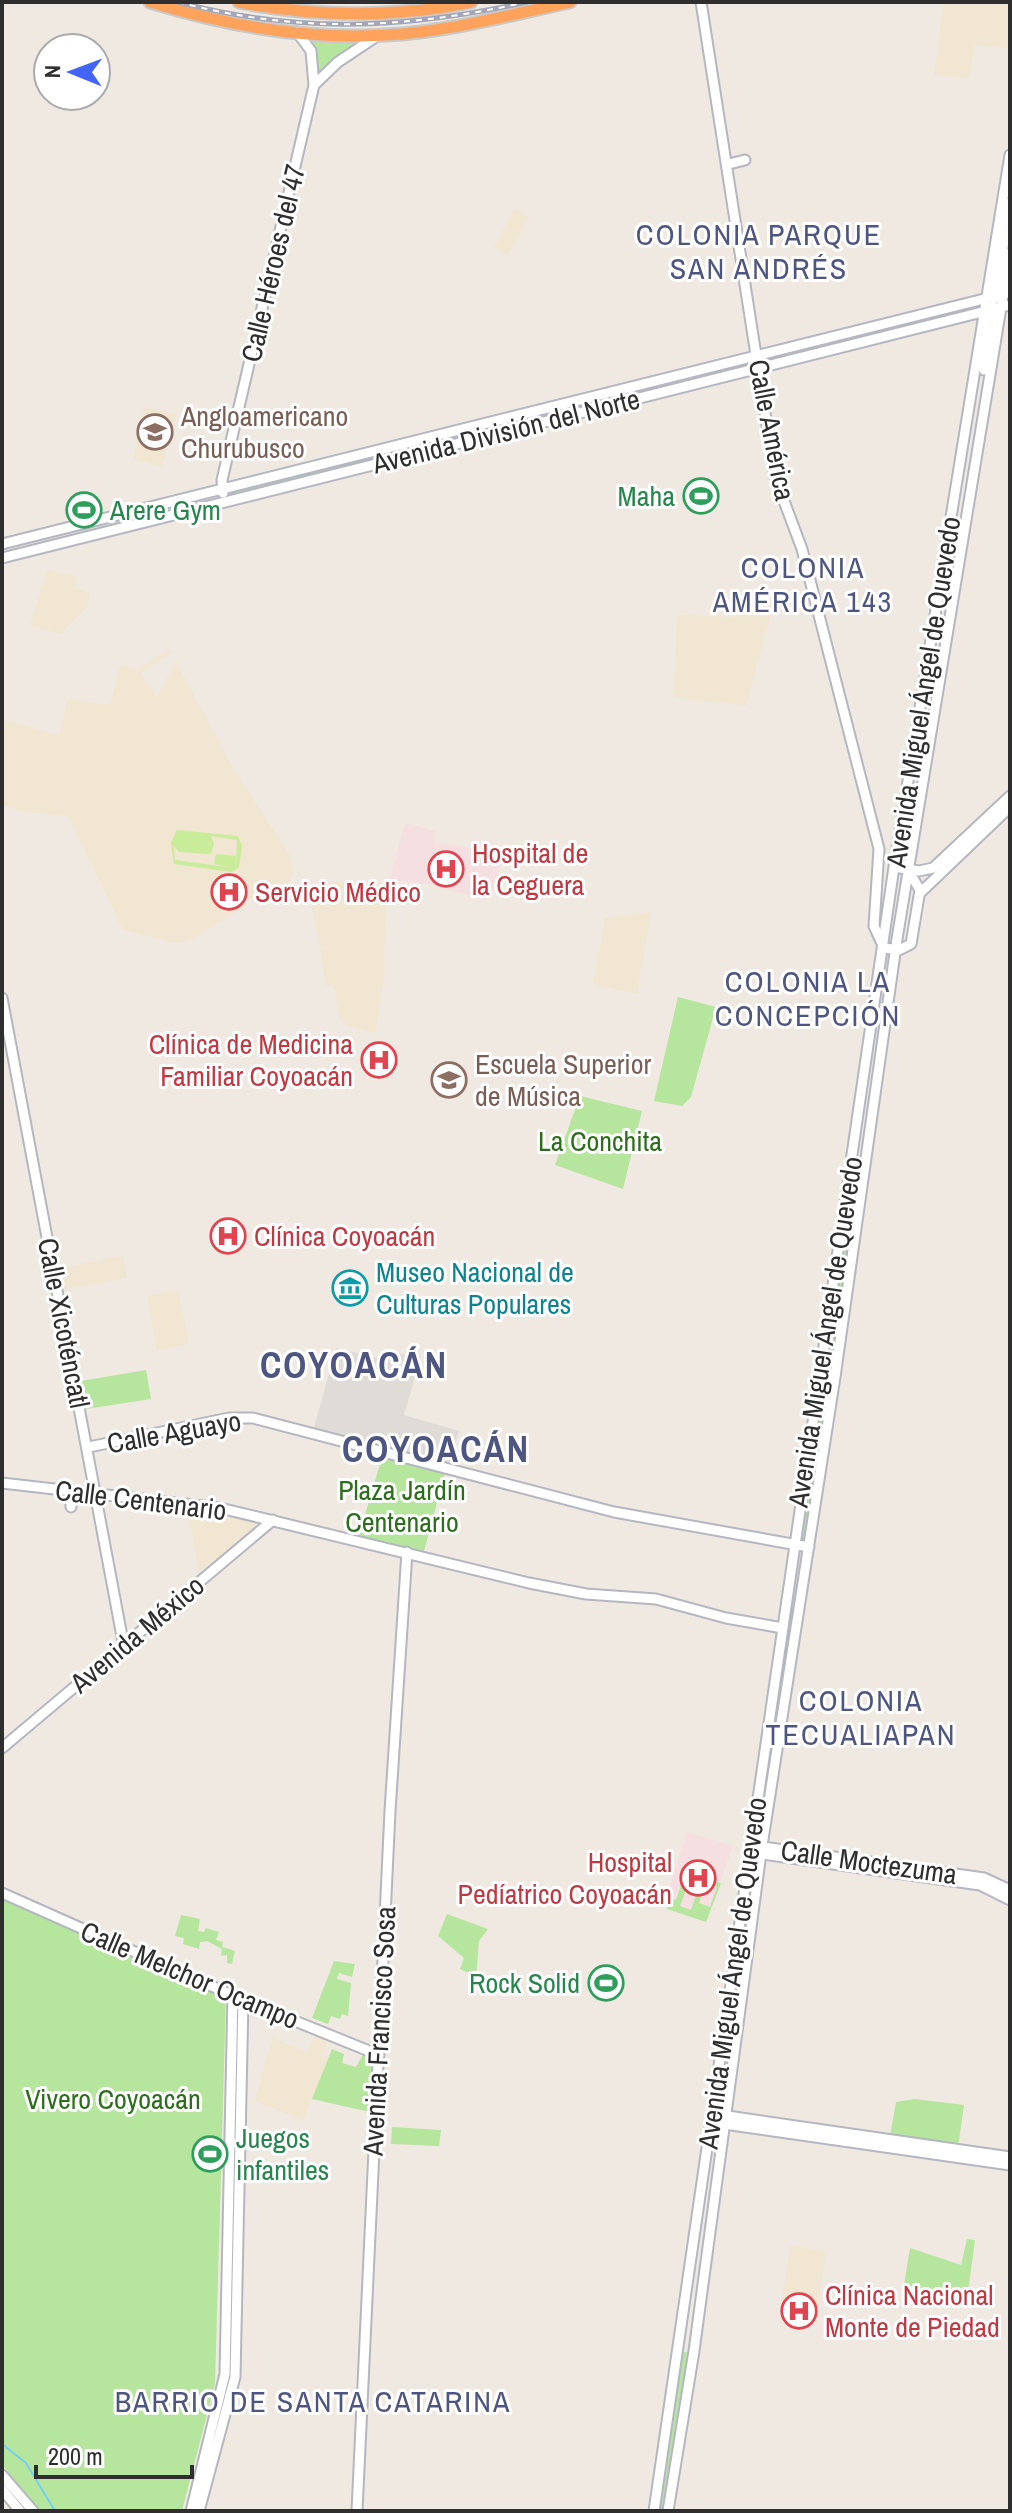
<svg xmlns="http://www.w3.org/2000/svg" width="1012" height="2513" font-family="'Archivo Narrow',sans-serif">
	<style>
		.education { fill: #f0e6d1 }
		.medical { fill: #f5dfe0 }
		.green { fill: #b6e59e }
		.pitch { fill: #c9ec9a; fill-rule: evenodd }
		.plaza { fill: #dfdcd8 }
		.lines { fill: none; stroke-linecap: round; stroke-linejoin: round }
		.stream { stroke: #75cff0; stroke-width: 2 }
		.secondary-casing { stroke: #b4b7c1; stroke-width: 13 }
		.highway-casing { stroke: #c9c9c9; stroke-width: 15 }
		.secondary { stroke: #fff; stroke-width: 9 }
		.highway { stroke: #ffa35c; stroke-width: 11 }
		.rail-casing { stroke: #a3a6b8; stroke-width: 5 }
		.rail { stroke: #fff; stroke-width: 2; stroke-dasharray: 6; stroke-linecap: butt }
		.labels { text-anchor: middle; stroke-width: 6; stroke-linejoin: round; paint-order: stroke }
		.street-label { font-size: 28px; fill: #2e2e2e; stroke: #fff }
		.education-label { font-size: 28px; fill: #785e54; stroke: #fff; text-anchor: start }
		.leisure-label { font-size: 28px; fill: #27864d; stroke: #fff; text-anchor: end }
		.health-label { font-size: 28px; fill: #be3a42; stroke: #fff; text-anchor: start }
		.park-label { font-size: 28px; fill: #2c6e1b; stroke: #fff }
		.culture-label { font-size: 28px; fill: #0d838f; stroke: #fff; text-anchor: start }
		.neighbourhood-label { font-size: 30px; letter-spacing: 2px; fill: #4d5680; stroke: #fff }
		.district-label { font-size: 36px; font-weight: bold; letter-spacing: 2px; fill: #4d5680; stroke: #fff }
	</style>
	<rect width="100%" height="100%" fill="#efe9e1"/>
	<path class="education" d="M944 2H1010V49L975 45 969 78 934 75Z
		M514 209 528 217 508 256 494 248Z
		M145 407 176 414 162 467 133 459Z
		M47 570 78 577 75 588 90 594 87 607 60 634 30 625Z
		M735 596 775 598 746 706 674 697 677 615 735 617Z
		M169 649 171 653 141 673 157 697 176 661 233 768 290 856 294 875 290 882 245 901V906L193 939 176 943 123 930 68 816 24 812 2 805V720L59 735 67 699 110 705 120 665 136 670Z
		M335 882 386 883 384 976 375 1033 345 1025 340 1019 333 985 326 986 320 950 336 946 320 949 308 887Z
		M651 912 637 994 593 984 605 918Z
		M123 1256 127 1278 65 1289 61 1268Z
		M178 1290 189 1344 157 1350 147 1296Z
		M187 1507 255 1520 257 1529 199 1572Z
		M316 2033 329 2039 322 2056 328 2059 304 2120 254 2101 273 2038 307 2052Z
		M790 2246 826 2251 818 2305 782 2301Z"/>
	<path class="medical" d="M405 823 435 831 433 842 476 849 503 858 489 900 428 884 390 879Z
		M687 1832 733 1846 706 1922 667 1909 670 1899 666 1897Z"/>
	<path class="green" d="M308 41 355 43 316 74V61Z
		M959 308 958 314 770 363 768 356Z
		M746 360V368L470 435 469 431Z
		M443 437 444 442 231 498 230 492Z
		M678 997 716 1007 691 1097 682 1106 654 1101Z
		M580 1096 642 1111 623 1189 555 1165Z
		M854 1165 860 1167 832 1372 825 1371Z
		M146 1370 151 1399 86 1409 81 1381Z
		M822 1380 831 1381 806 1543 797 1542Z
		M382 1457 445 1473 424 1551 358 1539Z
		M684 1876 690 1878 680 1906 691 1910 700 1883 705 1885 699 1903 710 1907 717 1887 699 1877 721 1883 706 1922 667 1909 671 1898 676 1900Z
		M2 1896 226 1998 215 2384 182 2511H40L2 2465Z
		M447 1914 488 1929 479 1941 476 1976 460 1969 464 1958 438 1936Z
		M181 1915 200 1919 198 1931 204 1932 206 1928 219 1932 216 1940 223 1942 222 1947 235 1951 232 1964 227 1963V1955L221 1956 222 1949 207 1941 200 1942 199 1949 183 1944 184 1938 175 1936Z
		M334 1961 355 1964 352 1977 339 1973 337 1979 351 1983 348 2016 342 2014 340 2019 331 2016 328 2024 312 2018Z
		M332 2049 344 2054 342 2063 356 2067 364 2053 374 2058 370 2112 312 2099Z
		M915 2099 964 2105 958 2147 890 2136 896 2102Z
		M392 2127 441 2130 439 2146 391 2144Z
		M967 2239 975 2240 967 2299 904 2285 910 2248 961 2265Z
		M680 2351 689 2353 664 2511H656Z"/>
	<path class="pitch" d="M177 830 238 836 242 846 239 867 232 872 174 864 171 843ZM211 836 237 840 236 866V856L216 854 214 864 234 868 175 860 174 846 179 852 211 854 214 843Z"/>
	<path class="plaza" d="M336 1348 377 1358 396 1353 421 1356 404 1415 459 1431 448 1468 314 1428Z"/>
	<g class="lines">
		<path class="stream" d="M2 2444 26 2463 55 2511"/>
		<defs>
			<path id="secondary" d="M701 2 775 477 802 549 879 849 874 926 884 948 899 950 911 944 920 890 908 870
				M314 85 338 62 377 36
				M729 164 745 160
				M995 298 1010 203
				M984 370 993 306
				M223 493 222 480 314 85 311 51 297 32
				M2 544 1008 293
				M2 558 1010 305
				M894 867 919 871 933 868 1010 796
				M920 893 1010 807
				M2 998 124 1647
				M89 1447 229 1418H253L614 1512 809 1547
				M2 1483 220 1508 529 1583 586 1594 656 1599 726 1618 783 1628
				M71 1491V1507
				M2 1748 273 1520
				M757 1846 984 1878 1010 1890
				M755 1853 980 1885 1010 1900
				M2 1893 243 2000 379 2055
				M721 2115 1010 2157
				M711 2117 724 2124 1010 2165
				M2 2475 33 2511
				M2 2489 20 2511
				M191 2511 225 2374 233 1994
				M199 2511 235 2377 243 2000
				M357 2511 390 1811 407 1552
				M654 2511 894 867 1010 155
				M668 2511 694 2351 762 1846 835 1377 897 939 1010 253"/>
			<path id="highway" d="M150 2C225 25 306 40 385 35 447 32 509 15 570 2
				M239 2C314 17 397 18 471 2"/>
		</defs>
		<use href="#secondary" class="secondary-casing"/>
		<use href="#highway" class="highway-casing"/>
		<use href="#secondary" class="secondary"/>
		<use href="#highway" class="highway"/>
		<defs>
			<path id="rail" d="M178 2C300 34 405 29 527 2"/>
		</defs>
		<use href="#rail" class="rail-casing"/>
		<use href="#rail" class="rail"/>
	</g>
	<defs>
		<symbol id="university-ring" viewBox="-11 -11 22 22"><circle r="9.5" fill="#fff" stroke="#8d6e63" stroke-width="1.5"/><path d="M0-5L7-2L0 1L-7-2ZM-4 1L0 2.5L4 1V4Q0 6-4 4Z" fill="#8d6e63"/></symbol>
		<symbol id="stadium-ring" viewBox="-11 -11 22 22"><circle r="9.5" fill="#fff" stroke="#2e9e5b" stroke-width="1.5"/><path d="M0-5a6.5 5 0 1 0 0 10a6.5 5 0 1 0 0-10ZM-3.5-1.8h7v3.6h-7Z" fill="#2e9e5b"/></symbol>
		<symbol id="hospital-ring" viewBox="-11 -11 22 22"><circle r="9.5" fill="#fff" stroke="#e0444e" stroke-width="1.5"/><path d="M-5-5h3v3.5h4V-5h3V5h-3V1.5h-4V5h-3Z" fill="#e0444e"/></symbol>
		<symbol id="museum-ring" viewBox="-11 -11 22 22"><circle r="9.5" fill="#fff" stroke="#0f9aa8" stroke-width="1.5"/><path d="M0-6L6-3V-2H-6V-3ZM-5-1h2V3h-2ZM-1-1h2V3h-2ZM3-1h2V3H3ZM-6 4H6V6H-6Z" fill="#0f9aa8"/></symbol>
	</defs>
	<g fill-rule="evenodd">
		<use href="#university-ring" x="135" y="412" width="40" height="40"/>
		<use href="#stadium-ring" x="681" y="476" width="40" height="40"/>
		<use href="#stadium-ring" x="64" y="490" width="40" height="40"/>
		<use href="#hospital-ring" x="426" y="849" width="40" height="40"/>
		<use href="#hospital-ring" x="209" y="872" width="40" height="40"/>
		<use href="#hospital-ring" x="359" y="1040" width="40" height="40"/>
		<use href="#university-ring" x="429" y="1060" width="40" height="40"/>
		<use href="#hospital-ring" x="208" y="1216" width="40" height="40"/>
		<use href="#museum-ring" x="330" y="1268" width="40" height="40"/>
		<use href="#hospital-ring" x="678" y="1858" width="40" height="40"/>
		<use href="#stadium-ring" x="586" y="1963" width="40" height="40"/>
		<use href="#stadium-ring" x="190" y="2134" width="40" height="40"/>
		<use href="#hospital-ring" x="779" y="2291" width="40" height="40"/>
	</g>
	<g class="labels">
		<g class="street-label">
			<text transform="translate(273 263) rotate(-77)" y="10">Calle Héroes del 47</text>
			<text transform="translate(772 430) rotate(79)" y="10">Calle América</text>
			<text transform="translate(506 431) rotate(-14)" y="10">Avenida División del Norte</text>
			<text transform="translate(923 692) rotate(-81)" y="10">Avenida Miguel Ángel de Quevedo</text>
			<text transform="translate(64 1323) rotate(79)" y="10">Calle Xicoténcatl</text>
			<text transform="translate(825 1332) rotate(-81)" y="10">Avenida Miguel Ángel de Quevedo</text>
			<text transform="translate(174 1432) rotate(-10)" y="10">Calle Aguayo</text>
			<text transform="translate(141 1500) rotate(7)" y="10">Calle Centenario</text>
			<text transform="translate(137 1634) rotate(-40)" y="10">Avenida México</text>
			<text transform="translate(869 1862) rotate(8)" y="10">Calle Moctezuma</text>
			<text transform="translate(732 1973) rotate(-82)" y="10">Avenida Miguel Ángel de Quevedo</text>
			<text transform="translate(190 1975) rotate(23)" y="10">Calle Melchor Ocampo</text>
			<text transform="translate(379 2031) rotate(-87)" y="10">Avenida Francisco Sosa</text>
		</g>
		<g class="education-label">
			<text x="181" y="426">Angloamericano<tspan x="181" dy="32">Churubusco</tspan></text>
			<text x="475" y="1074">Escuela Superior<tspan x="475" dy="32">de Música</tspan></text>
		</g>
		<g class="leisure-label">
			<text x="675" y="506">Maha</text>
			<text x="110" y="520" text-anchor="start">Arere Gym</text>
			<text x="580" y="1993">Rock Solid</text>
			<text x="236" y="2148" text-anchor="start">Juegos<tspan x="236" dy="32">infantiles</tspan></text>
		</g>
		<g class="health-label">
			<text x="472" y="863">Hospital de<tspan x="472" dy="32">la Ceguera</tspan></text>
			<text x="255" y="902">Servicio Médico</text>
			<text x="353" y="1054" text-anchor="end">Clínica de Medicina<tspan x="353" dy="32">Familiar Coyoacán</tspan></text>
			<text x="254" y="1246">Clínica Coyoacán</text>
			<text x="672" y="1872" text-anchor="end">Hospital<tspan x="672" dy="32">Pedíatrico Coyoacán</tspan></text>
			<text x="825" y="2305">Clínica Nacional<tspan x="825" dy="32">Monte de Piedad</tspan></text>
		</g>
		<g class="park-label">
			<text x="600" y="1151">La Conchita</text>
			<text x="402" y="1500">Plaza Jardín<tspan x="402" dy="32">Centenario</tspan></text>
			<text x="113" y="2109">Vivero Coyoacán</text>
		</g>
		<g class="culture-label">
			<text x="376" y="1282">Museo Nacional de<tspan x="376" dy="32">Culturas Populares</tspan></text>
		</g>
		<g class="neighbourhood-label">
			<text x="759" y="245">COLONIA PARQUE<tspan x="759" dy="34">SAN ANDRÉS</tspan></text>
			<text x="803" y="578">COLONIA<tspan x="803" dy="34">AMÉRICA 143</tspan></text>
			<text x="808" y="992">COLONIA LA<tspan x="808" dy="34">CONCEPCIÓN</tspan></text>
			<text x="861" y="1711">COLONIA<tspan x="861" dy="34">TECUALIAPAN</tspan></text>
			<text x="313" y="2412">BARRIO DE SANTA CATARINA</text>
		</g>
		<g class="district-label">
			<text x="354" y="1378">COYOACÁN</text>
			<text x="436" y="1462">COYOACÁN</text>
		</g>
	</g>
	<rect width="1012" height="2513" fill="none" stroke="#2e2e2e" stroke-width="8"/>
	<g transform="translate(72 72) rotate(271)"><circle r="38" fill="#ffffff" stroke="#ababab" stroke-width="2"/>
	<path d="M0-6L14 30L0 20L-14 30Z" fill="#4264fb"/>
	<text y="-12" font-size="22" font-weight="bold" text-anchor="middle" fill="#2e2e2e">N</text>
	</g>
	<path d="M36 2465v12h156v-12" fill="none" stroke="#2e2e2e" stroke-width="4"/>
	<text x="48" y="2465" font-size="24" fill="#2e2e2e" stroke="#ffffff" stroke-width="6" paint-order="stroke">200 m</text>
</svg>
